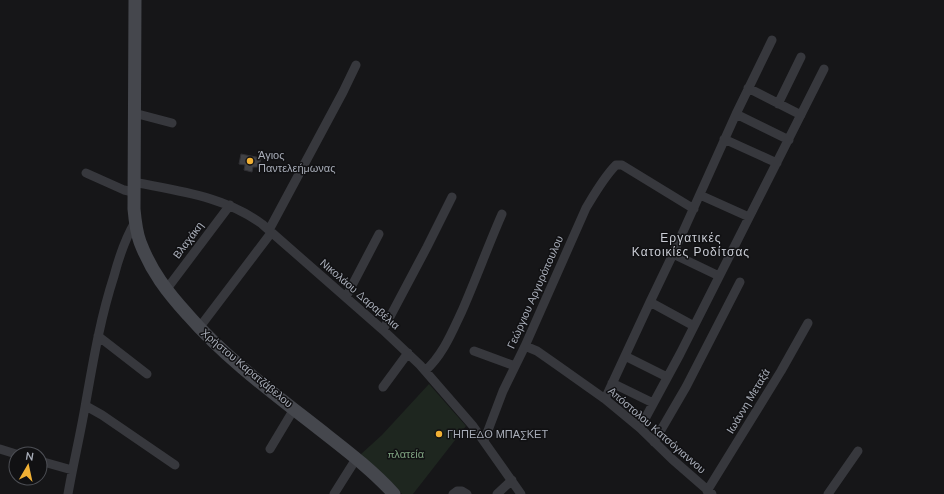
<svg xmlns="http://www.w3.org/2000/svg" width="944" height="494" font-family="'Nunito Sans',sans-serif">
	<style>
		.green { fill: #1e261f }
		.building { fill: #404145; stroke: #303034 }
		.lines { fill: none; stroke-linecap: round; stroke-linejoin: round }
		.street { stroke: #37383d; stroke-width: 9 }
		.secondary { stroke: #45474d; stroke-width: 13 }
		.poi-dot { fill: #f2b134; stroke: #111113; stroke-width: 1.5 }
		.labels { text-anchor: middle; stroke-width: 3; stroke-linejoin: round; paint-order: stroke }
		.poi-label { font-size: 11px; fill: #a8adb8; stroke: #111113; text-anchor: start }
		.street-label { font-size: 11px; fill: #a8adb8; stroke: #111113 }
		.park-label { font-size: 11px; fill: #7fa381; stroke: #111113 }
		.neighbourhood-label { font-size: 12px; letter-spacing: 1px; fill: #c9ccd4; stroke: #111113 }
	</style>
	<rect width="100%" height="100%" fill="#161618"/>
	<path class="green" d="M429 384 466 426 413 494H402L386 477 360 455 382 435Z"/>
	<path class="building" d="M241 154 261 158 259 167H253L252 172 244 170 245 165 239 164Z"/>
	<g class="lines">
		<path class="street" d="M748 88 801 115
			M778 104 801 57
			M134 113 172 123
			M736 114 789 140
			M724 139 777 163
			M86 173 124 190 133 192
			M133 182C178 191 224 196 262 224L383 330 420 365 473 426 521 494
			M700 195 749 217
			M269 230 343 92 356 65
			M673 254 719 276
			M166 290 230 205
			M346 297 379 234
			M650 302 694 326
			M199 328 271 233
			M383 330 427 247 452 197
			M98 336 147 374
			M525 346 537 351 557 365 605 399 640 428 672 459 712 494
			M474 351 515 366
			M625 356 667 377
			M425 371C443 355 452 332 462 311 476 279 488 246 502 214
			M612 383 653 403
			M383 387 408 353
			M605 399 650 302 673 254 736 114 772 40
			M86 406 102 415 175 465
			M640 428 680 354 824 69
			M484 441 503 391 525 346 586 208C595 193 604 177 616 165H622L694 209
			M654 442 686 387 740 282
			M0 449 16 454
			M270 449 294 409
			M40 461 72 470
			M707 491 781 371 808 323
			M68 494C73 465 80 436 85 407 93 362 100 319 114 276 119 257 125 239 135 222
			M334 494 356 459
			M453 494 457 491H462L467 494
			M497 494 512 480
			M828 494 858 451"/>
		<path class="secondary" d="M135 0 134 209C135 220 136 231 140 242 151 271 167 292 188 315 228 361 280 398 328 436 351 454 374 472 394 494"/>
	</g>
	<g class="poi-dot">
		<circle cx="250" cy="161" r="4"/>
		<circle cx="439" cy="434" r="4"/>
	</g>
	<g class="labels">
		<g class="poi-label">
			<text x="258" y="159">Άγιος<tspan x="258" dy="13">Παντελεήμωνας</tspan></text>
			<text x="447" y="438">ΓΗΠΕΔΟ ΜΠΑΣΚΕΤ</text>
		</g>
		<g class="street-label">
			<text transform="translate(188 240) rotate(-53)" y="4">Βλαχάκη</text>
			<text transform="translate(535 292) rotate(-66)" y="4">Γεώργιου Αργυρόπουλου</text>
			<text transform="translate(360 294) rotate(41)" y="4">Νικολάου Δαραβέλια</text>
			<text transform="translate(247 368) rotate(40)" y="4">Χρήστου Καρατζάβελου</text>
			<text transform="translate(748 401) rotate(-59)" y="4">Ιωάννη Μεταξά</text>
			<text transform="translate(657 430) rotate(41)" y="4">Απόστολου Κατσόγιαννου</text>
		</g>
		<g class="park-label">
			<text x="406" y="458">πλατεία</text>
		</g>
		<g class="neighbourhood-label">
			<text x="691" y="242">Εργατικές<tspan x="691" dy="14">Κατοικίες Ροδίτσας</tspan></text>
		</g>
	</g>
	<g transform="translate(28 466) rotate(9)"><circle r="19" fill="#111113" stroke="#4d4f55"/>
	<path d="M0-3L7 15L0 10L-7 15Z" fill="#f2b134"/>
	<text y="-6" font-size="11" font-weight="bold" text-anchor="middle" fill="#a8adb8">N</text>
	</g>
</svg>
